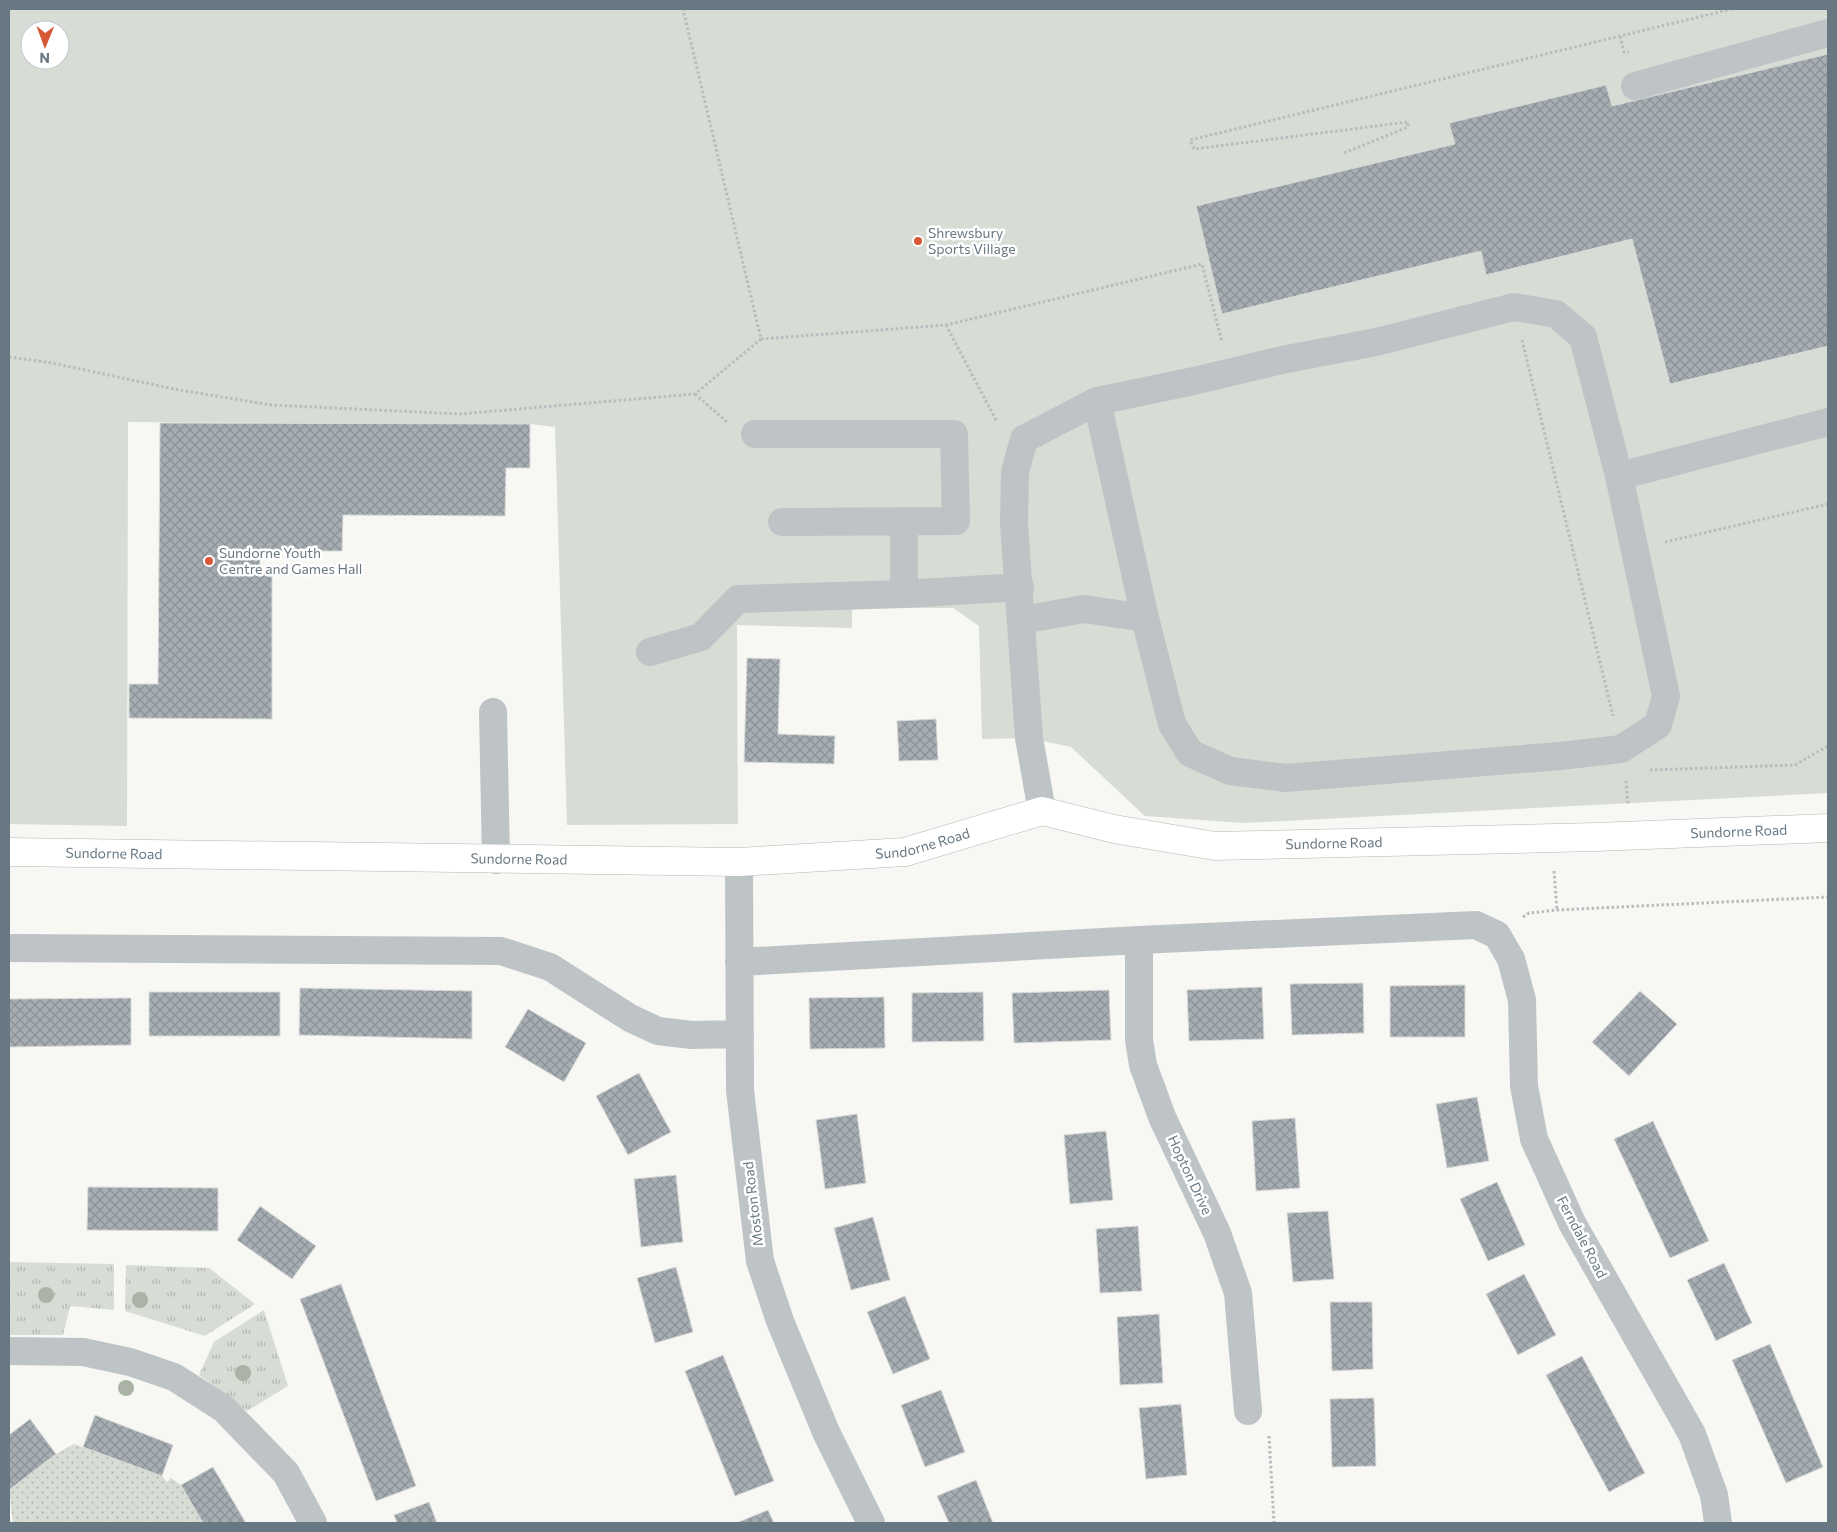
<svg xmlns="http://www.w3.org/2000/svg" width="1837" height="1532" font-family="Commissioner,sans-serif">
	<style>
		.grass { fill: url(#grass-tufts) }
		.garden { fill: url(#garden-dots) }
		.pitch { fill: #d7dcd4; fill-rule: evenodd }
		.building { fill: url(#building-cross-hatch); stroke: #d9d9d7 }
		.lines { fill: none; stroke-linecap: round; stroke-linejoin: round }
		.major-casing { stroke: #b2b7ba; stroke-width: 29 }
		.path { stroke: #b9bcbe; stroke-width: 3; stroke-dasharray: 2.5 2.5; stroke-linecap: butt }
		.minor { stroke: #bec3c6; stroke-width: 28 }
		.major { stroke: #fff; stroke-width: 28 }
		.tree { fill: #aab3a6 }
		.poi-dot { fill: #d65836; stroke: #fff; stroke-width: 2 }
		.labels { text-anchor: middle; stroke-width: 5; stroke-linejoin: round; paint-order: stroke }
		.poi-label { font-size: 14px; fill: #687883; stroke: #fff; text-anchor: start }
		.street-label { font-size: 14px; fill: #687883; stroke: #fff }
	</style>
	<defs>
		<pattern id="grass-tufts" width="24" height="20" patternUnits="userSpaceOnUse" patternTransform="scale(1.25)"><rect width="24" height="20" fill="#d7dcd4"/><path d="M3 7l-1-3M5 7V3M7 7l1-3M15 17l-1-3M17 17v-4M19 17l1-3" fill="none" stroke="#b2b7b1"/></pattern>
		<pattern id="garden-dots" width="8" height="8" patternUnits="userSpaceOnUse" patternTransform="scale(1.25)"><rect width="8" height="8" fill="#d7dcd4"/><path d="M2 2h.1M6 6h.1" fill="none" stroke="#b2b7b1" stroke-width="1.8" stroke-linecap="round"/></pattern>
		<pattern id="building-cross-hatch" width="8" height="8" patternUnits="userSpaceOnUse" patternTransform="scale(1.25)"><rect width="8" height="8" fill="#a6aeb3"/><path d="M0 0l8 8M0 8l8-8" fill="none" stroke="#8b9297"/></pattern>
	</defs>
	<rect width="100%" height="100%" fill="#f7f7f4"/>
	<path class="grass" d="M9 1262 114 1264V1310L70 1306 63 1335H9Z
		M126 1265 209 1268 255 1304 205 1336 125 1311Z
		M264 1310 288 1386 247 1411 199 1375 214 1342Z"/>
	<path class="garden" d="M74 1444 162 1476 167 1482 171 1478 181 1485 203 1523H13L9 1490 56 1454Z"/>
	<path class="pitch" d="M9 9H1828V793L1244 823 1145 816 1071 747 1029 738 982 739 979 626 953 608H852V628L737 625 738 824 567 825 555 427 530 424 128 422 127 826 9 824ZM30 30H60V60H30Z"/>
	<path class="building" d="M1828 54V346L1670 384 1632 239 1486 275 1481 251 1222 314 1196 206 1455 144 1449 123 1606 85 1612 106Z
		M160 423 530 424V468H506L505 516 343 515 342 551H260V571H272V719L129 718V684H158Z
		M747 658 780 659 778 734 835 736 834 764 744 762Z
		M936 719 938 760 899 761 897 721Z
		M1363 983 1364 1033 1292 1035 1290 984Z
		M1465 985V1037H1390V986Z
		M1262 987 1264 1039 1189 1041 1187 990Z
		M300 988 472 991V1039L299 1035Z
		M1109 990 1111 1040 1014 1043 1012 993Z
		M1640 991 1677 1024 1629 1076 1592 1042Z
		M149 992H280V1036H149Z
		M983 992 984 1041 912 1042V993Z
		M884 997 885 1048 810 1049 809 998Z
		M131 998V1045L9 1047V999Z
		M528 1009 586 1043 564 1082 505 1047Z
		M639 1073 671 1132 628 1155 596 1096Z
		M1477 1097 1489 1161 1447 1168 1436 1104Z
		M857 1114 866 1183 825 1189 816 1120Z
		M1295 1118 1300 1188 1256 1191 1252 1121Z
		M1653 1121 1709 1241 1670 1258 1614 1139Z
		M1106 1131 1113 1200 1070 1204 1064 1135Z
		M676 1175 683 1242 641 1247 634 1179Z
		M1497 1182 1525 1245 1488 1261 1460 1199Z
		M88 1187 218 1188V1231L87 1230Z
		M260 1206 316 1246 292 1279 237 1240Z
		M1328 1211 1334 1279 1293 1282 1287 1213Z
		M873 1217 890 1280 851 1290 834 1228Z
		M1138 1226 1142 1291 1100 1293 1096 1229Z
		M1724 1263 1752 1323 1716 1341 1687 1280Z
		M676 1267 693 1332 655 1343 637 1278Z
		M1524 1274 1556 1335 1518 1355 1486 1294Z
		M341 1284 416 1486 376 1501 300 1299Z
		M905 1296 930 1359 893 1374 867 1312Z
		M1330 1302H1372L1373 1369 1332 1371Z
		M1159 1314 1163 1383 1120 1385 1117 1317Z
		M1770 1344 1823 1467 1786 1483 1732 1360Z
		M723 1355 774 1481 735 1496 685 1371Z
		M1582 1356 1645 1473 1609 1492 1546 1375Z
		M941 1390 965 1452 925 1467 901 1405Z
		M1374 1398 1376 1466 1332 1467 1330 1399Z
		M1181 1404 1187 1475 1146 1479 1139 1408Z
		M95 1415 173 1445 162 1476 83 1447Z
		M30 1419 56 1454 9 1490V1435Z
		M213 1467 246 1523H203L181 1485Z
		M976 1480 993 1523H949L937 1496Z
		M429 1502 437 1523H397L394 1515Z
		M768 1510 774 1523H736Z"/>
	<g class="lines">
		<defs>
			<g id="major">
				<path id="s1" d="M9 852 739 862 905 852 1042 811 1114 829 1215 846 1596 837 1828 828"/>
			</g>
		</defs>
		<use href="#major" class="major-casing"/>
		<path class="path" d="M1620 36 1624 52H1629
			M1344 153 1408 127V122L1194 149 1190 140 1732 9
			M946 325 997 422
			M761 339 946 325 1202 264 1222 342
			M1522 340 1613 716
			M9 357 52 363 179 390 271 405 460 414 695 394 761 339 683 9
			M695 394 727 422
			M1665 542 1828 504
			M1650 770 1795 765 1828 746
			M1626 781 1628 804
			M1554 871 1557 910
			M1523 917 1529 913 1557 910 1828 897
			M1269 1436 1274 1523"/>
		<path class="minor" d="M1635 86 1828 33
			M1097 401 1145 618
			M755 434H954L956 521 782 522
			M1619 476 1828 422
			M904 594V521
			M1022 620 1084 609 1145 618 1172 724 1190 753 1230 771 1286 778 1560 756 1621 749 1658 725 1666 696 1619 476 1583 337 1556 314 1514 307 1376 342 1282 360 1194 381 1097 401 1024 439 1015 472 1014 524 1029 738 1042 811
			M650 652 701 637 738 599 904 594 1020 587
			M493 712 496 860
			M739 862 740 1090 760 1261 780 1321 826 1432 871 1523
			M1139 940V1040L1143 1065 1162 1117 1217 1233 1238 1293 1248 1411
			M9 948 501 951 550 967 630 1018 658 1031 692 1035 740 1034
			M739 962 1139 940 1476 925 1497 935 1511 959 1522 1000 1524 1086 1534 1139 1572 1223 1692 1434 1714 1495 1718 1523
			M9 1351 83 1352 130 1362 174 1377 224 1409 286 1473 313 1523"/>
		<use href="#major" class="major"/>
	</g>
	<g class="tree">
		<circle cx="46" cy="1295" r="8"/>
		<circle cx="140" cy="1300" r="8"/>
		<circle cx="243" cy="1373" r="8"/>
		<circle cx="126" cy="1388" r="8"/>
	</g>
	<g class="poi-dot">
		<circle cx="918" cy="241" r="5"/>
		<circle cx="209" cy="561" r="5"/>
	</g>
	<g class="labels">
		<g class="poi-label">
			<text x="928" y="238">Shrewsbury<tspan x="928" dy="16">Sports Village</tspan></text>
			<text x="219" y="558">Sundorne Youth<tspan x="219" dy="16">Centre and Games Hall</tspan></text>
		</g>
		<g class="street-label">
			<text dy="5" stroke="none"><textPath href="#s1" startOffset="1740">Sundorne Road</textPath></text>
			<text dy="5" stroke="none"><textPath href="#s1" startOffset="915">Sundorne Road</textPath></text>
			<text dy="5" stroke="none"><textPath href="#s1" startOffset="1335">Sundorne Road</textPath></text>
			<text dy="5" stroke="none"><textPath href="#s1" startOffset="105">Sundorne Road</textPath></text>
			<text dy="5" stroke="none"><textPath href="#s1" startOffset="510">Sundorne Road</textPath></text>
			<text transform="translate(1190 1175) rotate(65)" y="5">Hopton Drive</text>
			<text transform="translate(753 1204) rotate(-97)" y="5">Moston Road</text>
			<text transform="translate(1582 1237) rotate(62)" y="5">Ferndale Road</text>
		</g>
	</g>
	<rect width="1837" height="1532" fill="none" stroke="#687883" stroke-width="20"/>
	<g transform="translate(45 45) rotate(181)"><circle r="24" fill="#ffffff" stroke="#c3c9cd"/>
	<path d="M0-4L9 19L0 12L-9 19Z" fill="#d65836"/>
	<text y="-8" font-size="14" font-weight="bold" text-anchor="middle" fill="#687883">N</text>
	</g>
</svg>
